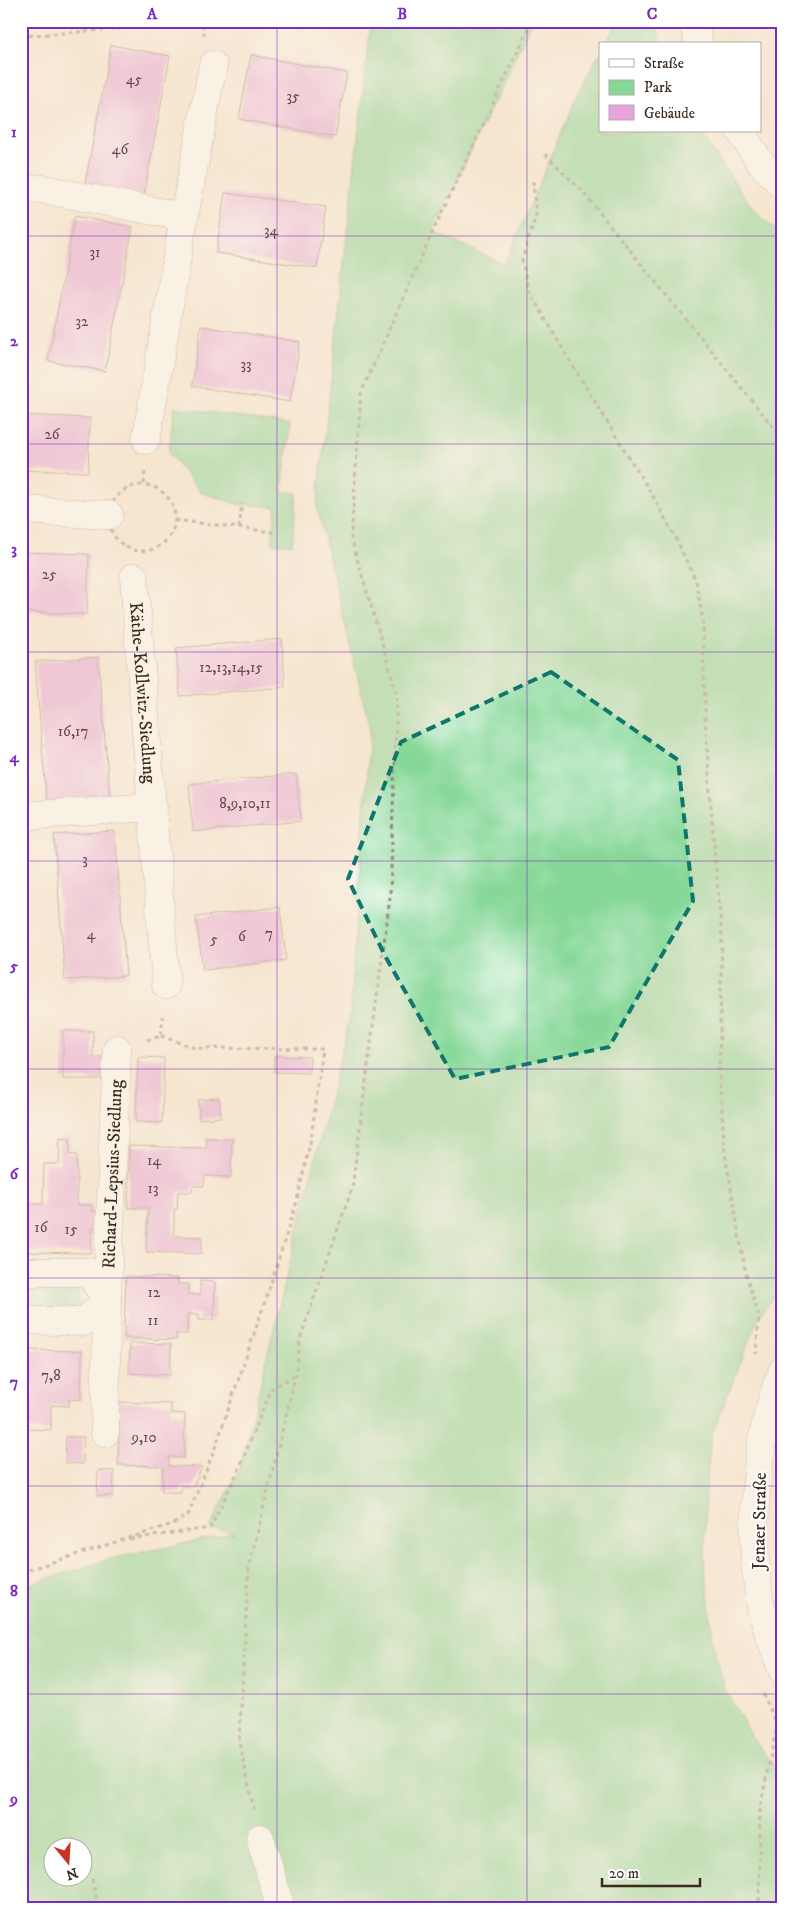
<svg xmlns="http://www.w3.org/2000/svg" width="804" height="1930" font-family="'IM FELL DW Pica',serif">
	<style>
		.green { fill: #87d898; stroke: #61815b; fill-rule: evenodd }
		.building { fill: #e7a3dc }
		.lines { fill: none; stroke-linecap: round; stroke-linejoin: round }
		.street-casing { stroke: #988877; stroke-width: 29 }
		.primary-casing { stroke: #988877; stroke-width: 29 }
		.path { stroke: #988877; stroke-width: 3; stroke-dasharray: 4 4; stroke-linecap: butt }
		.street { stroke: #fff; stroke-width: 28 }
		.primary { stroke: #fff; stroke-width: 28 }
		.marked { fill: none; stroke: #0f766e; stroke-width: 4; stroke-dasharray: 10 6; stroke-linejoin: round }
		.grid { fill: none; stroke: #7b2cbf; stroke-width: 1; stroke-opacity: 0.55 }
		.labels { text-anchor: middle; stroke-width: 4; stroke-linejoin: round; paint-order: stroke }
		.number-label { font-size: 15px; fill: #66484e }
		.street-label { font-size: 18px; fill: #3b2a1e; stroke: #fff }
		.neatline { fill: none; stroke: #7b2cbf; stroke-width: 2 }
		.grid-label { font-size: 16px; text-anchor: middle; font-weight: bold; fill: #7b2cbf }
	</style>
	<rect width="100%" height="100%" fill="#fff"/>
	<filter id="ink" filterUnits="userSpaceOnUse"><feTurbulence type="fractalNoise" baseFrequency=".02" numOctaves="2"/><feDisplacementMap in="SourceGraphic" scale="10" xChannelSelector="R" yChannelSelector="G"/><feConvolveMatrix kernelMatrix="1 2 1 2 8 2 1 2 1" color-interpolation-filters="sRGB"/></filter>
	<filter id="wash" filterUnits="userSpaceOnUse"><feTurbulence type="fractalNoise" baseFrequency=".0096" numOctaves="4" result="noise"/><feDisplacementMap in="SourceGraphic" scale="20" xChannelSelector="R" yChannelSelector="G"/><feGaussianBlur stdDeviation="1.12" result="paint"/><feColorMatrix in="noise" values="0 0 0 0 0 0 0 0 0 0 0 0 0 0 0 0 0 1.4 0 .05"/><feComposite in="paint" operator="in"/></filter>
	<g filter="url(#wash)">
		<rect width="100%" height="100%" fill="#f6e6d0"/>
		<path class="green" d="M371 21H532L433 232 504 264 514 243 578 93 600 53V131H699L753 209 783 237V1285L759 1316 711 1437 705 1494V1566L714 1649 725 1690 755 1742 783 1776V1909H21V1587L111 1559 234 1533 210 1528 240 1468 349 1021 370 729 317 507ZM52 1848H82V1878H52Z
			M618 21H656L662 44H605Z
			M174 407 290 424 282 492 297 493 292 545 272 543 276 507 237 504 200 492 169 453Z
			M21 1285 68 1286 76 1289 79 1294V1303L73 1309 21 1310Z"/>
		<g id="blocks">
			<path class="building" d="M111 45 170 56 144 195 85 184Z
				M251 55 347 73 335 137 239 119Z
				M225 193 326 207 317 268 216 253Z
				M75 216 133 227 105 371 48 361Z
				M201 326 300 342 290 402 192 386Z
				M21 415 90 418 88 472 21 470Z
				M21 552 89 554 87 614 21 612Z
				M282 639 285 687 180 696 176 648Z
				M98 657 110 800 47 806 35 662Z
				M296 774 301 821 193 832 189 784Z
				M115 831 126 976 65 980 54 835Z
				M280 907 286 960 203 970 196 917Z
				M63 1031H93V1057H110V1079H63Z
				M274 1056 310 1057 309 1073 274 1072Z
				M138 1057 164 1058 162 1123 136 1122Z
				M219 1098 221 1117 199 1119 198 1100Z
				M60 1137 70 1138V1154L77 1155V1205H92V1211L106 1212 105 1228H92L91 1253 25 1252V1238H21V1204H43L44 1164H59Z
				M206 1138 232 1139 231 1177 205 1176 204 1186H193L192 1192H178L177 1209H174V1236L202 1237 201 1254 146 1252 148 1208H128L129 1146 206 1148Z
				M126 1276 178 1278V1284H189L188 1294 200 1295V1281L215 1282 214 1320H199V1314H187V1334H176V1340L124 1338Z
				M130 1343 171 1344 170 1375 129 1373Z
				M21 1350 82 1351 81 1400 69 1399V1406L51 1405V1430L21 1429Z
				M120 1402 171 1404V1413L185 1414 184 1458 169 1457V1466L202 1467 193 1487 181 1486V1492H162L163 1466 118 1465Z
				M66 1437H84L83 1464 65 1463Z
				M98 1470 114 1471 113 1496H97Z"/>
		</g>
	</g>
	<g filter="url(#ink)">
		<use href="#blocks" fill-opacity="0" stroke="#988877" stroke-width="1"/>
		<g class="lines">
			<defs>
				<g id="street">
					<path d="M21 188 43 189 184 217"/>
					<path d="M146 440 184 217 213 65"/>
					<path d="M21 510 109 515"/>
					<path id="s1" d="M134 577 166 985"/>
					<path d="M21 816 153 807"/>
					<path d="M21 1272H88L107 1300 84 1322 21 1320"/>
					<path id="s2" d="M105 1433 107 1300 117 1049"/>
					<path d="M260 1838 281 1909"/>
				</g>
				<path id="primary" d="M693 21 699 44
					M740 131 760 162 783 186
					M783 1370C755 1434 748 1533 760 1602 765 1626 774 1649 783 1671"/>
			</defs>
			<use href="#street" class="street-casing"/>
			<use href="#primary" class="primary-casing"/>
			<path class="path" d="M203 24 204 36
				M21 36 225 21
				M545 154 582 191 783 439
				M533 181 536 215 522 260 528 289 571 363 654 498 674 535 696 581 703 621 705 717 713 835 722 937 719 1072 725 1154 746 1275 759 1316 756 1354
				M144 484 145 470
				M109 518a33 33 0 1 1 66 0a33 33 0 1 1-66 0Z
				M175 520 273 532
				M239 528 242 503
				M147 1040 161 1036 163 1016
				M130 1539 210 1528 239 1469 271 1389 295 1375
				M21 1572 173 1524 188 1515 214 1451 268 1293 296 1204 311 1139 323 1049 195 1048 161 1036
				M254 1810 239 1741 249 1567 296 1374 300 1339 352 1188 390 897 397 694 351 538 361 393 433 231 532 21
				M92 1879 99 1909
				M759 1909 760 1808 777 1725 763 1694"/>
			<use href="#street" class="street"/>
			<use href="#primary" class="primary"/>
		</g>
	</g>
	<path d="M0 0H804V1930H0ZM551 672 678 760 693 901 609 1047 455 1079 385 956 348 879 401 742Z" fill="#f6e6d0" fill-opacity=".55" fill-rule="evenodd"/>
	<path class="marked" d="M551 672 678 760 693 901 609 1047 455 1079 385 956 348 879 401 742Z"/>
	<path class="grid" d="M277 21V1909M527 21V1909M21 236H783M21 444H783M21 652H783M21 861H783M21 1069H783M21 1278H783M21 1486H783M21 1694H783"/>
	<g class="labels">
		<g class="number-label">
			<text x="134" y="84">45</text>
			<text x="293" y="101">35</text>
			<text x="120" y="154">46</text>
			<text x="271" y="235">34</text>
			<text x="95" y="257">31</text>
			<text x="82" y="326">32</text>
			<text x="246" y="369">33</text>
			<text x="52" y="439">26</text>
			<text x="49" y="579">25</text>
			<text x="231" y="672">12,13,14,15</text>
			<text x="73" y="736">16,17</text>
			<text x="245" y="808">8,9,10,11</text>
			<text x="85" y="864">3</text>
			<text x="269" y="938">7</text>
			<text x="91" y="939">4</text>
			<text x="242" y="941">6</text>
			<text x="214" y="944">5</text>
			<text x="154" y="1165">14</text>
			<text x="153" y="1193">13</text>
			<text x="41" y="1232">16</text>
			<text x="71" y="1234">15</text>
			<text x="154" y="1297">12</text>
			<text x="153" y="1325">11</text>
			<text x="51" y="1380">7,8</text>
			<text x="144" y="1442">9,10</text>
		</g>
		<g class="street-label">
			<text dy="6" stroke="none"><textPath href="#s1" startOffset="116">Käthe-Kollwitz-Siedlung</textPath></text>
			<text dy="6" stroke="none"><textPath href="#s2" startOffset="259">Richard-Lepsius-Siedlung</textPath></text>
			<text transform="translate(759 1521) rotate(-89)" y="6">Jenaer Straße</text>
		</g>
	</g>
	<rect width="804" height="1930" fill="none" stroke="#fff" stroke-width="55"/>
	<rect x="599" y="42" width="162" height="90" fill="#ffffff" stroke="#b1aaa5"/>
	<rect x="609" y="59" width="25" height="8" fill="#ffffff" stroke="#b1aaa5"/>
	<text x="644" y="68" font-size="15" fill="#3b2a1e">Straße</text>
	<rect x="609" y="80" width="25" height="15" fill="#87d898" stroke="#b1aaa5"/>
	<text x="644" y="92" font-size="15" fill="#3b2a1e">Park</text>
	<rect x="609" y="105" width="25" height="15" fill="#e7a3dc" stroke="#b1aaa5"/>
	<text x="644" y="118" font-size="15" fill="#3b2a1e">Gebäude</text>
	<g transform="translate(68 1862) rotate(162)"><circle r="24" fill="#ffffff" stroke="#b1aaa5"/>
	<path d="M0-4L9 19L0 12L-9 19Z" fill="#c8321e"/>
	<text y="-8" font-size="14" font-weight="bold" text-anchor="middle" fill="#3b2a1e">N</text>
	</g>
	<path d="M602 1878v8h98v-8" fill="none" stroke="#3b2a1e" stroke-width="2.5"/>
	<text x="609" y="1878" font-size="15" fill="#3b2a1e" stroke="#ffffff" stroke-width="4" paint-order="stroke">20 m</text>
	<rect x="28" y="28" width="748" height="1874" class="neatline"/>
	<g class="grid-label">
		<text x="152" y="19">A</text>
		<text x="402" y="19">B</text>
		<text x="652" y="19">C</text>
		<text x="14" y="137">1</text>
		<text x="14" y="346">2</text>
		<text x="14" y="554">3</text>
		<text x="14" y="762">4</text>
		<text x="14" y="971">5</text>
		<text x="14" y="1179">6</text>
		<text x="14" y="1387">7</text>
		<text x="14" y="1596">8</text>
		<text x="14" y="1804">9</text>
	</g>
</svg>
